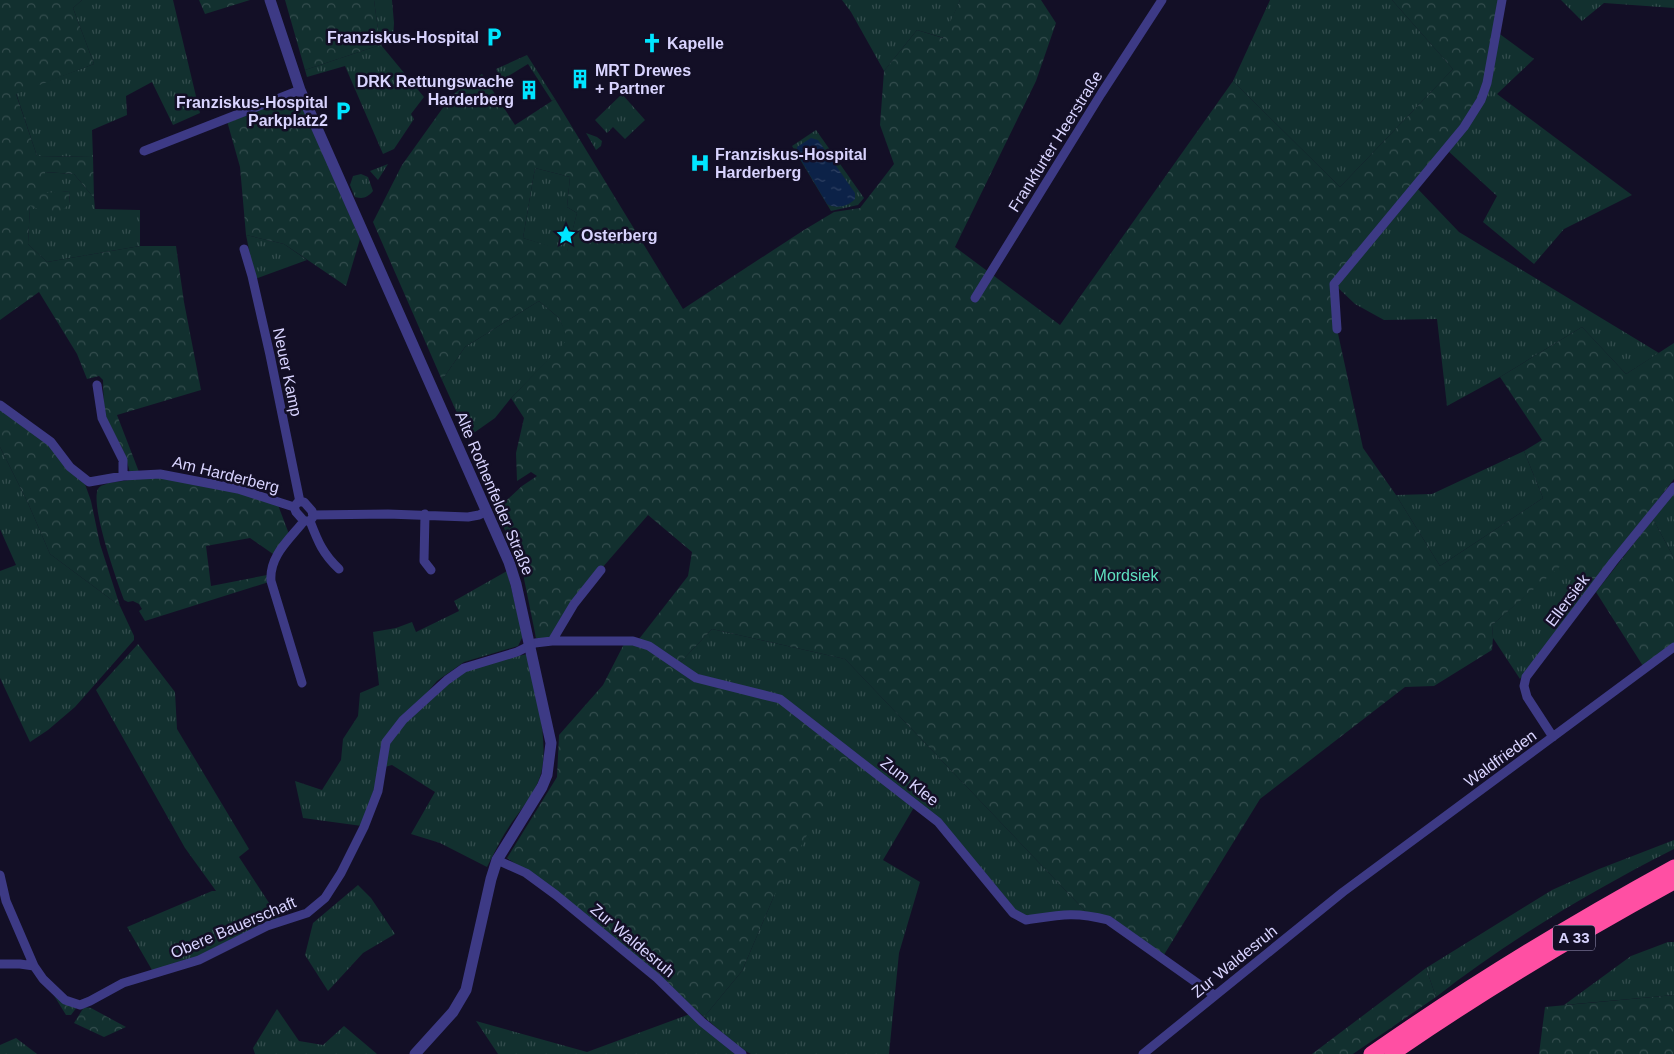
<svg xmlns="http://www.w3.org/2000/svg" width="1674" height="1054" font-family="Arial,sans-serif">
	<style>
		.grass { fill: url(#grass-tufts) }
		.forest { fill: url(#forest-crowns); fill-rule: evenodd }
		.water { fill: url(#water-ripples) }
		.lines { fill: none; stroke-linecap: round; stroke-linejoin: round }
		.minor { stroke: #3d3a85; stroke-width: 9 }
		.tertiary { stroke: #3d3a85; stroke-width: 11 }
		.motorway { stroke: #ff4fa3; stroke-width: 15 }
		.labels { text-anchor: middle; stroke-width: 5; stroke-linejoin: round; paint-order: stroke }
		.shield { fill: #130f26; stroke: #9e99be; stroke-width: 1 }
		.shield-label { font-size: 15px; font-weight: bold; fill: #d9d4ff }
		.poi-label { font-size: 16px; font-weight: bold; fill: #d9d4ff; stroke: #130f26; text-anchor: start }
		.street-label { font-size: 16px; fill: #d9d4ff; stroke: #130f26 }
		.park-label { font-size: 16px; fill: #5fe0c0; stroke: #130f26 }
	</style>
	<defs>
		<pattern id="grass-tufts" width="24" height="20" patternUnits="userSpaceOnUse" patternTransform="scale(1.25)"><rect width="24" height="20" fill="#12302f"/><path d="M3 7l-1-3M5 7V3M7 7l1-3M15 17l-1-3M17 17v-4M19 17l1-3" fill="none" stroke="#344d4e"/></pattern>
		<pattern id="forest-crowns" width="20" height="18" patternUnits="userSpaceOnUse" patternTransform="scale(1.25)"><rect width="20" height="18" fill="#12302f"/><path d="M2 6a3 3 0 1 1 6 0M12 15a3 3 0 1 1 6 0" fill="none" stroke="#344d4e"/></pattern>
		<pattern id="water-ripples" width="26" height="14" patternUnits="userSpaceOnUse" patternTransform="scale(1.25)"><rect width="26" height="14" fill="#0c2248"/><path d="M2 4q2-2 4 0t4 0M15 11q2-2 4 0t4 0" fill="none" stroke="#2f4163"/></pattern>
	</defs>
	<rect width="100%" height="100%" fill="#130f26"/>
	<path class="grass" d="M82 0H173L200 113 173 125 152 82 126 96 127 115 92 130 93 157 37 156 16 93 94 64 73 8Z
		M374 0H392L394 23 393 39 381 45 424 97 411 114 414 119 394 149 383 154 345 66 307 77 305 70 380 45Z
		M842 0H960L944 38 917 30 884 71 851 12Z
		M1270 0H1392L1453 69 1340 187 1233 81Z
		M1561 0H1674V8L1604 3 1582 21Z
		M1497 32 1534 59 1497 94 1632 195 1564 229 1534 264 1483 222 1497 196 1446 149Z
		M527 55 555 99 552 101 528 64 505 78 500 77 496 69Z
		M622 94 645 120 625 139 613 127 607 133 595 120Z
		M816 130 864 198 858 205 831 211 792 146Z
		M586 133 597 137 602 141 601 146 596 150Z
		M388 164 378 180 370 171Z
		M535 168 570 177 567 207 577 213 567 252 523 238Z
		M44 172 74 174 94 198 95 209 140 210V246L47 262 28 244 30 205 69 204 70 191 44 194Z
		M361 174 368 177 373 191C367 198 363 199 355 197L350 185 353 176Z
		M1415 186 1459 232 1659 353 1626 374 1582 327 1500 377 1447 406 1437 319 1384 320 1355 304 1334 284Z
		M246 235 284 244 307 260 255 279Z
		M539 301 559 318 569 339 511 398 495 418 468 437 442 380 465 347Z
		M0 447 28 503 50 554 120 606 134 636V640L75 707 48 730 30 742 0 678V571L16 565 0 529Z
		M1524 451 1543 498 1440 566 1396 495 1432 494Z
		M1674 493V558L1653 519Z
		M1563 563 1586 593 1520 679 1493 638 1492 625Z
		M507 571 523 636 518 646 464 662 437 681 408 715 464 668 527 654C534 690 553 748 538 782 530 801 515 816 505 833 498 844 493 856 487 867L440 843 411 834 435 792 392 765 381 768 362 826 303 818 295 781 322 790 341 760 343 739 358 716 360 693 379 685 373 632 396 628 412 622 416 632 459 611 454 601Z
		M712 629 845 659 1088 914 1026 920 1013 913 938 822 916 804 883 860 920 882 899 953 889 1054H751L740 1048 704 1017 742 971 774 896 696 678 678 665Z
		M138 644 175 692 177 729 249 849 239 857 279 918 194 959 152 970 127 927 212 891H216L185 848 96 690Z
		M1674 840V849C1591 891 1509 940 1436 997L1426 968 1552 890 1599 869Z
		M358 885 371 898 395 934 363 953 328 991 305 955 313 923Z
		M1668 942H1674V995L1564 1005 1631 956Z
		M277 1009 299 1041 323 1045 344 1026 377 1054H255L253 1048Z
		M690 1014 735 1054H498L476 1021 587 1052Z
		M16 1038 37 1054H0V1045Z"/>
	<path class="forest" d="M0 0H82L73 8 94 64 16 94 37 156 93 157 94 198 74 174 45 172 44 193 70 191 69 204 56 216 30 206 28 244 47 262 140 246H176L184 302 201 390 117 415 139 472 130 473 125 454 104 414 103 380 99 376 87 379 77 354 39 292 0 320Z
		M199 0H250L205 14Z
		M285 0H374L380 45 305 70Z
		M960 0H1041L1056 23 1036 81 955 247 1060 325 1233 81 1340 187 1453 69 1392 0H1502L1481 100 1334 284 1337 329 1363 448 1396 495 1440 566 1543 498 1524 451 1542 440 1500 377 1582 327 1626 374 1674 343V479L1586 593 1563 564 1492 625 1493 638 1492 650 1434 686 1405 687 1260 799 1162 958 1108 920 1088 914 845 659 712 629 678 665 696 678 780 699 851 754 774 896 742 971 704 1017C642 960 578 904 507 858L557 777 559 735 603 685 624 644 639 639 688 576 692 552 648 515 569 606 549 638H536L522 569 496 510 522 486 537 476 531 472 517 481 516 453 524 418 511 398 568 339 559 318 539 301 465 347 442 380 373 222 402 165 452 95 482 74 515 125 555 99 683 309 804 230 834 212 860 208 894 164 880 125 884 71 917 30 943 38ZM535 168 570 177 567 207 577 213 567 251 523 238Z
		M292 96 300 101 360 239 346 286 284 244 246 235 240 167 227 121Z
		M0 405 51 442 85 484 91 501 100 544 120 606 50 554 28 503 0 447Z
		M160 476 237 492 278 505 289 534 273 554 250 538 206 546 211 586 267 575 269 582 145 621 139 611 142 609 139 604 133 601 128 602 124 600C117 581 90 506 98 489 100 485 105 485 108 483Z
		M1653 519 1674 558V643L1643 666 1596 592Z
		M1426 968 1436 997 1353 1054H1312Z
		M50 989 77 1007 71 1015H66Z
		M1674 995V1054H1539L1545 1007Z
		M84 1007 91 1008 126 1027 104 1037 74 1023Z"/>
	<path class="water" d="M811 138 818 140 855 193V199C848 207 835 209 827 204L797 153V147Z"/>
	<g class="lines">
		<path class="minor" d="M144 151 300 90
			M244 249 252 276 270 355 300 502
			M975 298 1101 94 1162 0
			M1337 329 1334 284 1464 127 1481 100 1487 83 1502 0
			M97 385 102 418 123 460V476
			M0 405 51 442 70 467 89 482 123 476 160 474 238 489 294 507
			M298 502H304L312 511 313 517 310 521H304L296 512 294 507Z
			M425 514 424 561 431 570
			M313 515 388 514 468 517 479 515 487 511
			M310 521C318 542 323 554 339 569
			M552 641 574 604 601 570
			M302 683 271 581C269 556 289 540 304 521
			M1553 737 1527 697 1524 686 1526 677 1613 562 1674 487
			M497 860 526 873 556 895 657 978 702 1022 742 1054
			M0 875 6 901 34 966
			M0 964H20L34 966 43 979 65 1000 80 1005 90 1001 123 983 199 960 267 926 307 913 325 898 341 873 364 827 378 791 386 742 403 720 447 680 464 668 517 652 535 643 552 641H633L649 646 696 678 780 699 938 822 1013 913 1026 920C1059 915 1074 911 1108 920L1214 995
			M1143 1054 1343 892 1674 647"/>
		<path class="tertiary" d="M270 0 300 90 509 562 516 584 551 743 547 775 542 787 497 860 491 879 466 990 453 1012 415 1054"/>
		<path class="motorway" d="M1371 1054C1468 986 1570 924 1674 867
			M1392 1054C1483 991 1577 935 1674 882"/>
	</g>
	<defs>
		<symbol id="parking-bare" viewBox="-9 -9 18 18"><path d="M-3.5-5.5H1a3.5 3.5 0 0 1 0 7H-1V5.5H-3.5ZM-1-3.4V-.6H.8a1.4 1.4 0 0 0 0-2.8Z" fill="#00e5ff" stroke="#130f26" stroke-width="2.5" paint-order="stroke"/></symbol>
		<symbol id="church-bare" viewBox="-9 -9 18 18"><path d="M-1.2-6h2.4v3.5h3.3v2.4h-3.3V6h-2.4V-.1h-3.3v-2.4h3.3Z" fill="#00e5ff" stroke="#130f26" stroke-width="2.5" paint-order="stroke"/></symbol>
		<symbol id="building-bare" viewBox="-9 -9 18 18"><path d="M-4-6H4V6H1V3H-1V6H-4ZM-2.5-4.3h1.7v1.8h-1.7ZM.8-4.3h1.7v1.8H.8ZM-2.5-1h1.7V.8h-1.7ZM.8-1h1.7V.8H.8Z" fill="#00e5ff" stroke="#130f26" stroke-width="2.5" paint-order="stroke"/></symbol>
		<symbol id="hospital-bare" viewBox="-9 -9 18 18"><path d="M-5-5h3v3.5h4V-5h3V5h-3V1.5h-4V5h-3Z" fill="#00e5ff" stroke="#130f26" stroke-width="2.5" paint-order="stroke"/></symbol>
		<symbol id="sight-bare" viewBox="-9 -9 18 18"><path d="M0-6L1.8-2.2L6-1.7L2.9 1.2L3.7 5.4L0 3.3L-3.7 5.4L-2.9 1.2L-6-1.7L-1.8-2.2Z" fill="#00e5ff" stroke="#130f26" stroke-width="2.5" paint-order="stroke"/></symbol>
	</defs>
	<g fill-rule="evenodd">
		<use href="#parking-bare" x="480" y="23" width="28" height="28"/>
		<use href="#church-bare" x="638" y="29" width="28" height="28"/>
		<use href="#building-bare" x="566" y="65" width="28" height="28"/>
		<use href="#building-bare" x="515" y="76" width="28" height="28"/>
		<use href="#parking-bare" x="329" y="97" width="28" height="28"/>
		<use href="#hospital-bare" x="686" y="149" width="28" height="28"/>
		<use href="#sight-bare" x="552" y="221" width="28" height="28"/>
	</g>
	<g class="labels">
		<rect class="shield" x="1553" y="925.5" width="42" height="25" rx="4"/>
		<g class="shield-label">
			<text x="1574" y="943">A 33</text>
		</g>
		<g class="poi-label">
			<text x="479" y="43" text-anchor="end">Franziskus-Hospital</text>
			<text x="667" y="49">Kapelle</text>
			<text x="595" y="76">MRT Drewes<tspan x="595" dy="18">+ Partner</tspan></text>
			<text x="514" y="87" text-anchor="end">DRK Rettungswache<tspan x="514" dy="18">Harderberg</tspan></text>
			<text x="328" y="108" text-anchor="end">Franziskus-Hospital<tspan x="328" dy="18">Parkplatz2</tspan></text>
			<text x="715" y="160">Franziskus-Hospital<tspan x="715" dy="18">Harderberg</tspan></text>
			<text x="581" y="241">Osterberg</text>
		</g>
		<g class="street-label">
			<text transform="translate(1055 141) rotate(-58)" y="6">Frankfurter Heerstraße</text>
			<text transform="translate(288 372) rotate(78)" y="6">Neuer Kamp</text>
			<text transform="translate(226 474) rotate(14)" y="6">Am Harderberg</text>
			<text transform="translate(495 493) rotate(67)" y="6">Alte Rothenfelder Straße</text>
			<text transform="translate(1567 600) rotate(-53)" y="6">Ellersiek</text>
			<text transform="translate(1500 758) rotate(-36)" y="6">Waldfrieden</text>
			<text transform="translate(910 781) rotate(38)" y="6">Zum Klee</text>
			<text transform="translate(233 927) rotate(-23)" y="6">Obere Bauerschaft</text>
			<text transform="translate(633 940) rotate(40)" y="6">Zur Waldesruh</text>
			<text transform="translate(1234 961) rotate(-39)" y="6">Zur Waldesruh</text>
		</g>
		<g class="park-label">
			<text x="1126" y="581">Mordsiek</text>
		</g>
	</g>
</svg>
